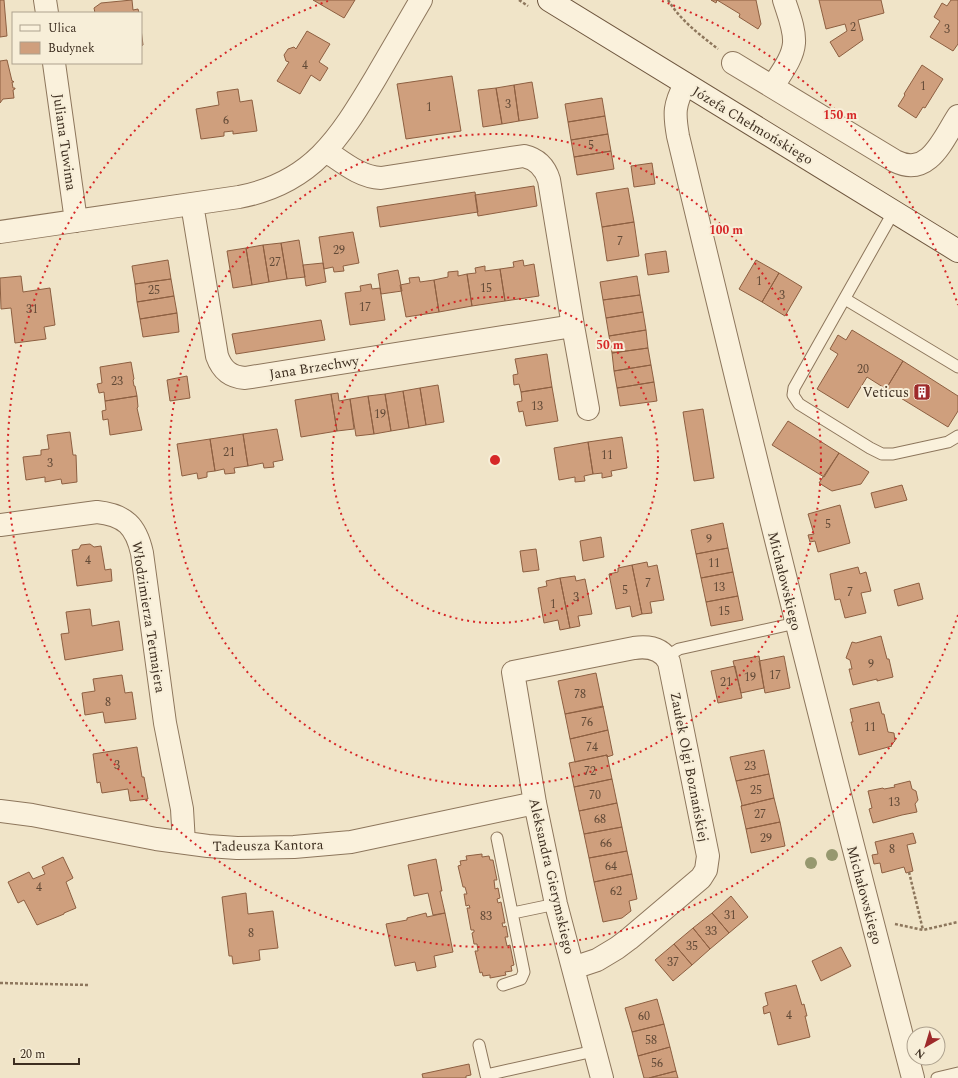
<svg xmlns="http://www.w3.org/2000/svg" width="958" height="1078" font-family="Spectral,serif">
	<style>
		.building { fill: #cf9f7d; stroke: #8d5f41 }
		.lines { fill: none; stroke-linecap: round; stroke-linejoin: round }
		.lane-casing { stroke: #8d765c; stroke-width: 13 }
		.street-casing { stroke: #8d765c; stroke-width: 24 }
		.secondary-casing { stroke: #6f573f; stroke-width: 24 }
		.path { stroke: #8d765c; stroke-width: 2.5; stroke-dasharray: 3 2; stroke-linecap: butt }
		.lane { stroke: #faf1dc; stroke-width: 11 }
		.street { stroke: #faf1dc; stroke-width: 22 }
		.secondary { stroke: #faf1dc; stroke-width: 22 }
		.tree { fill: #96986f }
		.ring { fill: none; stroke: #d62828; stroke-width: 2; stroke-dasharray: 2 4 }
		.labels { text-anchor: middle; stroke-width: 4; stroke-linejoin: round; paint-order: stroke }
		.number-label { font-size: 12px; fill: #624a37 }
		.street-label { font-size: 14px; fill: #3d2e20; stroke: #f7eed8 }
		.poi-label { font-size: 14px; fill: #3d2e20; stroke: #f7eed8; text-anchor: end }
		.centre { fill: #d62828; stroke: #f7eed8; stroke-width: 2 }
		.ring-label { font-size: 12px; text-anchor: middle; font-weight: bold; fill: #d62828; stroke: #f7eed8; stroke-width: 4; stroke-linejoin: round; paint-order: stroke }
	</style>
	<rect width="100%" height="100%" fill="#f0e4c8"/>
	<path class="building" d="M0 0H4L7 36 0 37Z
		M132 0 133 10 138 9 139 13H95L94 8 101 3Z
		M313 0H355L344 18Z
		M711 0H756L761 24 758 29 739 17 740 14 717 0 716 3Z
		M819 0H881L884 13 858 20 863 40 839 57 830 42 847 31 845 24 826 29Z
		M951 0H958V44L953 51 930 37 940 21 934 17 942 3 947 6Z
		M141 29 143 45 141 46Z
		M307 31 330 44 319 62 328 68 320 81 311 75 300 94 277 81 289 62 286 61 284 55 288 49 294 47 296 49Z
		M7 60 12 81H13L14 82H12L13 88H15V89L13 90 14 98 3 99 0 103V61Z
		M922 65 943 79 925 108 923 107 916 118 898 106 905 95 904 94Z
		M452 76 461 131 406 139 397 84Z
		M532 82 538 118 519 121 514 85Z
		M514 85 519 121 502 124 496 88Z
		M496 88 502 124 483 127 478 90Z
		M238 89 240 102 252 100 257 131 233 134V131L224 132V136L201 139 196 109 219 105 217 92Z
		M602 98 605 116 568 122 565 104Z
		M605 116 608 134 571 140 568 122Z
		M608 134 611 151 574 157 571 140Z
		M611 151 614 169 577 175 574 157Z
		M652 163 655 184 634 187 631 166Z
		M534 186 537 206 478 216 475 195Z
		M628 188 634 222 602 227 596 193Z
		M475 192 478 212 380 227 377 207Z
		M634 222 639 256 607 261 602 227Z
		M353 232 359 263 343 266 344 271 334 272 333 267 324 269 319 237Z
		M299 240 305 277 287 279 281 243Z
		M281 243 287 279 269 282 263 245Z
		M263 245 269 282 252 285 246 248Z
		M246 248 252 285 233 288 227 251Z
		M666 251 669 272 648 275 645 254Z
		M168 260 171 279 135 284 132 266Z
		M523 260 524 266 534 264 539 296 505 301 500 269 514 267 513 262Z
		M756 260 779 273 762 302 739 289Z
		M323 263 326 282 306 286 303 265Z
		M485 266V271L500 269 505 301 472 306 467 274 476 273 475 268Z
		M398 270 402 291 381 294 378 274Z
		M458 271V276L467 274 472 306 439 312 434 280 448 277V272Z
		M779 273 802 287 785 316 762 302Z
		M21 276 23 292 50 288 55 325 44 327 46 339 15 343 11 308 1 309 0 278Z
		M637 276 640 295 603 300 600 282Z
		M419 277 420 282 434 280 439 312 406 317 400 285 410 283 409 278Z
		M171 279 174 296 137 302 135 284Z
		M371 284 372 289 380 288 385 320 350 325 345 293 361 291 360 286Z
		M640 295 643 312 606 318 603 300Z
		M174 296 177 313 140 319 137 302Z
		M643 312 646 330 609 336 606 318Z
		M177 313 179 332 143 337 140 319Z
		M321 320 325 340 236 354 232 334Z
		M646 330 648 348 612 353 609 336Z
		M852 330 903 361 886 389 867 377 848 408 817 389 838 354 830 349 838 335 846 340Z
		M648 348 651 365 614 371 612 353Z
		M547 354 552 387 521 392 519 384 514 385 513 375 518 374 515 359Z
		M903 361 958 396V411L948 427 886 389Z
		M131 362 134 379 133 380 134 386H135L137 396 105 401 104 392 99 393 97 384 102 383 100 367Z
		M651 365 654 382 617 388 614 371Z
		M187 376 190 398 170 401 167 380Z
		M654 382 657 401 620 406 617 388Z
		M438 385 444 422 426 425 420 388Z
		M552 387 558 421 526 426 523 411 519 412 517 402 522 401 521 392Z
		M420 388 426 425 409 428 403 391Z
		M403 391 409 428 391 431 385 394Z
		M338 393 339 401 350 399 354 429 337 431 331 394Z
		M331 394 337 431 301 437 295 400Z
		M385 394 391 431 374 434 368 396Z
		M137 396 138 407 137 408 142 430 110 435 108 419 103 420 102 411 106 410 105 401Z
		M368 396 374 434 356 436 350 399Z
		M703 409 714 478 694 481 683 412Z
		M788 421 839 453 824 477 772 445Z
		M277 429 283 460 273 462 274 467 264 468 263 463 248 466 243 434Z
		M70 432 73 455H76L77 482 62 484 61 479 45 482V477L26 480 23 457 41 455V450L49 449 47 435Z
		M243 434 248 466 234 468 235 473 225 474 224 469 215 471 210 439Z
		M622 437 627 468 611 471 612 476 602 478V473L593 474 588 442Z
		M210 439 215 471 207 472V477L198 479 197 473 182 476 177 444Z
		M588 442 593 474 584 476 585 481 575 482V477L559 480 554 448Z
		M839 453 869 472 861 484 832 491 819 483Z
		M902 485 907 500 875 508 871 493Z
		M840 505 850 543 818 552 815 541 810 542 808 535 814 534 808 514Z
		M723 523 728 548 696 554 691 530Z
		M601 537 604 557 583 561 580 541Z
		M90 544 94 547 101 546 105 570 111 569 112 581 77 586 72 550 79 549 81 545Z
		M728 548 733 572 701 578 696 554Z
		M536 549 539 570 523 572 520 551Z
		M647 562 648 567 657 565 664 600 650 602 652 613 642 614 632 565Z
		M632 565 642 614 632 617 630 606 616 609 609 574 618 572V568Z
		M858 567 860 574 866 572 871 591 861 593 866 613 845 618 840 599 835 600 830 574Z
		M733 572 738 596 706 602 701 578Z
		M575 576 576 581 585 579 592 614 578 616 580 626 570 628 560 578Z
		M560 578 570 628 560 630 558 620 544 623 538 588 547 586 546 581Z
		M919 583 923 599 898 606 894 590Z
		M738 596 743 620 711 626 706 602Z
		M90 609 92 626 119 621 123 650 65 660 61 634 69 633 66 612Z
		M881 636 887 659H889L893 677 877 681V679L853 685 849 669H852L850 660 846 658 852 642 856 643Z
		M759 656 764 688 741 693 733 661Z
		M784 656 790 688 765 693 759 661Z
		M735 666 742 698 718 703 711 671Z
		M596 673 603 707 565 714 558 681Z
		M122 675 125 693 132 692 136 719 105 723 103 712 85 715 82 693 95 691 93 679Z
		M879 702 882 714H884L888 732 894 733 895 741 891 745 892 746 859 755 851 722H853L850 709Z
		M603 706 608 730 570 739 565 714Z
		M608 730 613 755 607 757V755L575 762 570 739Z
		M137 747 142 777H144L148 799 130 801 128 789 102 793 100 782 97 783 93 754Z
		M764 750 769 774 736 781 730 757Z
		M607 755 612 779 574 787 569 763Z
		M769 774 774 798 741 806 742 805 736 781Z
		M612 779 617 803 579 811 574 787Z
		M910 781 912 789 916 791 918 800 915 804 917 812 902 815 873 823 869 809 872 808 868 791 883 788 884 789 895 787 894 785Z
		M774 798 780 822 746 829 741 806Z
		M617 803 622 827 584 834 579 811Z
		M780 822 785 846 751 853 746 829Z
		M622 827 627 851 589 858 584 834Z
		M913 833 916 843 907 845 913 871 906 873 904 867 882 873 880 863 874 864 872 855 878 854 875 842Z
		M627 851 632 874 594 882 589 858Z
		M482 854V857L489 856 490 860H493L497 880H494L495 889 498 888 500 898 497 899 498 903 501 902 505 923H502L503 927 506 926 508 937H505L507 946 510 945 514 965 511 966 512 971 505 972 506 975 490 978V975L483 976 482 972 480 973 475 951H478L477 944H474L472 933 474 932V930H471L467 908H470L469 905 466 906 464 894H467L465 887H463L458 866 461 865 460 861 467 860 466 856Z
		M63 857 73 878 66 882 76 908 64 913V914L37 925 24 900 18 903 8 882 29 872 33 879 45 874 42 867Z
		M436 859 442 891H440L445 913 433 915 428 893 414 896 408 865Z
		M632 874 637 899 629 901 631 911 622 918 603 922 594 882Z
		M246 893 248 914 273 911 278 948 259 950 260 960 233 964 232 956H229L222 897Z
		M731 896 748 917 729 933 712 913Z
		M426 913 427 917 445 913 453 952 434 956 436 967 417 971 415 962 395 966 386 924 407 920V918Z
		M712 913 729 933 710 949 693 928Z
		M693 928 710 949 692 965 674 944Z
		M674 944 692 965 673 981 655 960Z
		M841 947 851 966 821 981 812 961Z
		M796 985 802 1005 804 1004 807 1016H805L810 1037 778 1045 770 1012 764 1014 763 1007 768 1005 765 993Z
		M657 999 664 1024 632 1032 625 1008Z
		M664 1024 670 1047 638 1056 632 1032Z
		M670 1047 676 1071 649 1078H644L638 1056Z
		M469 1064 471 1075 466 1076V1078H423L422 1074Z
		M676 1071 678 1078H649Z"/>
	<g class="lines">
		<defs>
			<path id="lane" d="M894 211 794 388 793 395 799 404 870 448 882 454H893L948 442 958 436
				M845 299 958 367
				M666 657 679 649 796 623
				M497 838 524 972 521 979 503 985
				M513 913 556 904
				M479 1045 486 1075
				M487 1078 486 1075 594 1051
				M937 1078 958 1073"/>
			<path id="street" d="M45 0 47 13
				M54 63 76 221
				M733 63 895 161C929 178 943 139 958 116
				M685 84C674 105 674 113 678 136 753 451 831 765 913 1078
				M773 86C781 73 793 58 794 43 795 29 788 13 784 0
				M192 204 217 356C222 370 230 377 245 378L573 326 549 180C545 167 537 159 524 156L381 178C360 177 344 163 326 151
				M0 232 239 197C312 183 339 139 375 79 390 53 406 26 421 0
				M573 326 588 409
				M0 525 97 512C125 515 136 526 142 553L165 723 182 809 184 843
				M0 811 32 815 156 839 208 846 237 848 294 847 351 842 535 803
				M573 968 597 960 617 948 629 939 701 878 706 870 708 856 669 662C662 648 648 646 634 648L513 672 535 803 556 904 602 1078"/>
			<path id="secondary" d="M549 0 958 251"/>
		</defs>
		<use href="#lane" class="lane-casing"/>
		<use href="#street" class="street-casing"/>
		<use href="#secondary" class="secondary-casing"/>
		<path class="path" d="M519 0 528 6
			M668 0C681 21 699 34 718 49
			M909 872 923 930
			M895 924 923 930 958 922
			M0 983 89 985"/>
		<use href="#lane" class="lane"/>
		<use href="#street" class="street"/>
		<use href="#secondary" class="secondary"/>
	</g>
	<g class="tree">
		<circle cx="832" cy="855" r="6"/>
		<circle cx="811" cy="863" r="6"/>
	</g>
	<g class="ring">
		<circle cx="495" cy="460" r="163"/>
		<circle cx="495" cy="460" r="326"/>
		<path d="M958 615A488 488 0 1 1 328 1M662 1A488 488 0 0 1 958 305"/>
	</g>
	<defs>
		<symbol id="building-square" viewBox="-11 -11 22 22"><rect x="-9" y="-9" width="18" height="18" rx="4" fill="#9e2a2b" stroke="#f7eed8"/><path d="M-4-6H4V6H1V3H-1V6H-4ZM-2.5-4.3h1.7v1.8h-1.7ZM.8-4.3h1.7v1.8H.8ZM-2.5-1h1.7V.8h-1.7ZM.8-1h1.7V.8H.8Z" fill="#fff"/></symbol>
	</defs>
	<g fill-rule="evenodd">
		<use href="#building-square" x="912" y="382" width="20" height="20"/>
	</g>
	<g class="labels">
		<g class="number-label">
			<text x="853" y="31">2</text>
			<text x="947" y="33">3</text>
			<text x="305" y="69">4</text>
			<text x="923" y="90">1</text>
			<text x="508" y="108">3</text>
			<text x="429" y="111">1</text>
			<text x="226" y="124">6</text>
			<text x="591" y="149">5</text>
			<text x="620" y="245">7</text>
			<text x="339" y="254">29</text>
			<text x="275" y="266">27</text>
			<text x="759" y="285">1</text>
			<text x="486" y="292">15</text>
			<text x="154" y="294">25</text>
			<text x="782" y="299">3</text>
			<text x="365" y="311">17</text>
			<text x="32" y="313">31</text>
			<text x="863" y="373">20</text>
			<text x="117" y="385">23</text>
			<text x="537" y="410">13</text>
			<text x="380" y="418">19</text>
			<text x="229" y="456">21</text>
			<text x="607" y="459">11</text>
			<text x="50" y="467">3</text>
			<text x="828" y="528">5</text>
			<text x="709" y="543">9</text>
			<text x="88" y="564">4</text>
			<text x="714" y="567">11</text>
			<text x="648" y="587">7</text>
			<text x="719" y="591">13</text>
			<text x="625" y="594">5</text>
			<text x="850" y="596">7</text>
			<text x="576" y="601">3</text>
			<text x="553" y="608">1</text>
			<text x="724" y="615">15</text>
			<text x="871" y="668">9</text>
			<text x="775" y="679">17</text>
			<text x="750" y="681">19</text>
			<text x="726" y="686">21</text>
			<text x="580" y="698">78</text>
			<text x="108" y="706">8</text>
			<text x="587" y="726">76</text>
			<text x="870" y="731">11</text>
			<text x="592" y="751">74</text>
			<text x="117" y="769">3</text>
			<text x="750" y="770">23</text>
			<text x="590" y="775">72</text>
			<text x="756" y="794">25</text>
			<text x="595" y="799">70</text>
			<text x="894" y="806">13</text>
			<text x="760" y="818">27</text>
			<text x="600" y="823">68</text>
			<text x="766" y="842">29</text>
			<text x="606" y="847">66</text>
			<text x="892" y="853">8</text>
			<text x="611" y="870">64</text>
			<text x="39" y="891">4</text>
			<text x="616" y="895">62</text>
			<text x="730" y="919">31</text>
			<text x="486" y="920">83</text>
			<text x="711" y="935">33</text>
			<text x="251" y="937">8</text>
			<text x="692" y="950">35</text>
			<text x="673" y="966">37</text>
			<text x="789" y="1019">4</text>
			<text x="644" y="1020">60</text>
			<text x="651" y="1044">58</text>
			<text x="657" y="1067">56</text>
		</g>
		<g class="street-label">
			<text transform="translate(753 125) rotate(31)" y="5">Józefa Chełmońskiego</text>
			<text transform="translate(65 142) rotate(82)" y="5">Juliana Tuwima</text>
			<text transform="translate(314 367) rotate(-9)" y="5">Jana Brzechwy</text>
			<text transform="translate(785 581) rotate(76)" y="5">Michałowskiego</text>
			<text transform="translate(149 617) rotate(81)" y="5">Włodzimierza Tetmajera</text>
			<text transform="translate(690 767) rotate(79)" y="5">Zaułek Olgi Boznańskiej</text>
			<text transform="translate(268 845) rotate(-1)" y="5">Tadeusza Kantora</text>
			<text transform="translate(552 876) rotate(77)" y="5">Aleksandra Gierymskiego</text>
			<text transform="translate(865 895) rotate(75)" y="5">Michałowskiego</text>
		</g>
		<g class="poi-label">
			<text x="909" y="397">Veticus</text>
		</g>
	</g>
	<circle cx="495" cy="460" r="6" class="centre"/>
	<g class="ring-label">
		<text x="840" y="119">150 m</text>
		<text x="726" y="234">100 m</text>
		<text x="610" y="349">50 m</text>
	</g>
	<rect x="12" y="12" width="130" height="52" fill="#f7eed8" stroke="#ada18e"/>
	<rect x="20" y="25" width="20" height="6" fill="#faf1dc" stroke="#ada18e"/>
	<text x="48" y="32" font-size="12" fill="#3d2e20">Ulica</text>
	<rect x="20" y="42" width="20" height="12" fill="#cf9f7d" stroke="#ada18e"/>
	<text x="48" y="52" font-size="12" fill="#3d2e20">Budynek</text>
	<g transform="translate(926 1046) rotate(218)"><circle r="19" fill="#f7eed8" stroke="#ada18e"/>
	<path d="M0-3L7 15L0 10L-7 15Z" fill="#9e2a2b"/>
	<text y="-6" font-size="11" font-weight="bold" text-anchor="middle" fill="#3d2e20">N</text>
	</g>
	<path d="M14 1058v6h65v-6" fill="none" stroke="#3d2e20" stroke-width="2"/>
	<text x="20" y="1058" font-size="12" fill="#3d2e20" stroke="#f7eed8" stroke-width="3" paint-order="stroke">20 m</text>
</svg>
